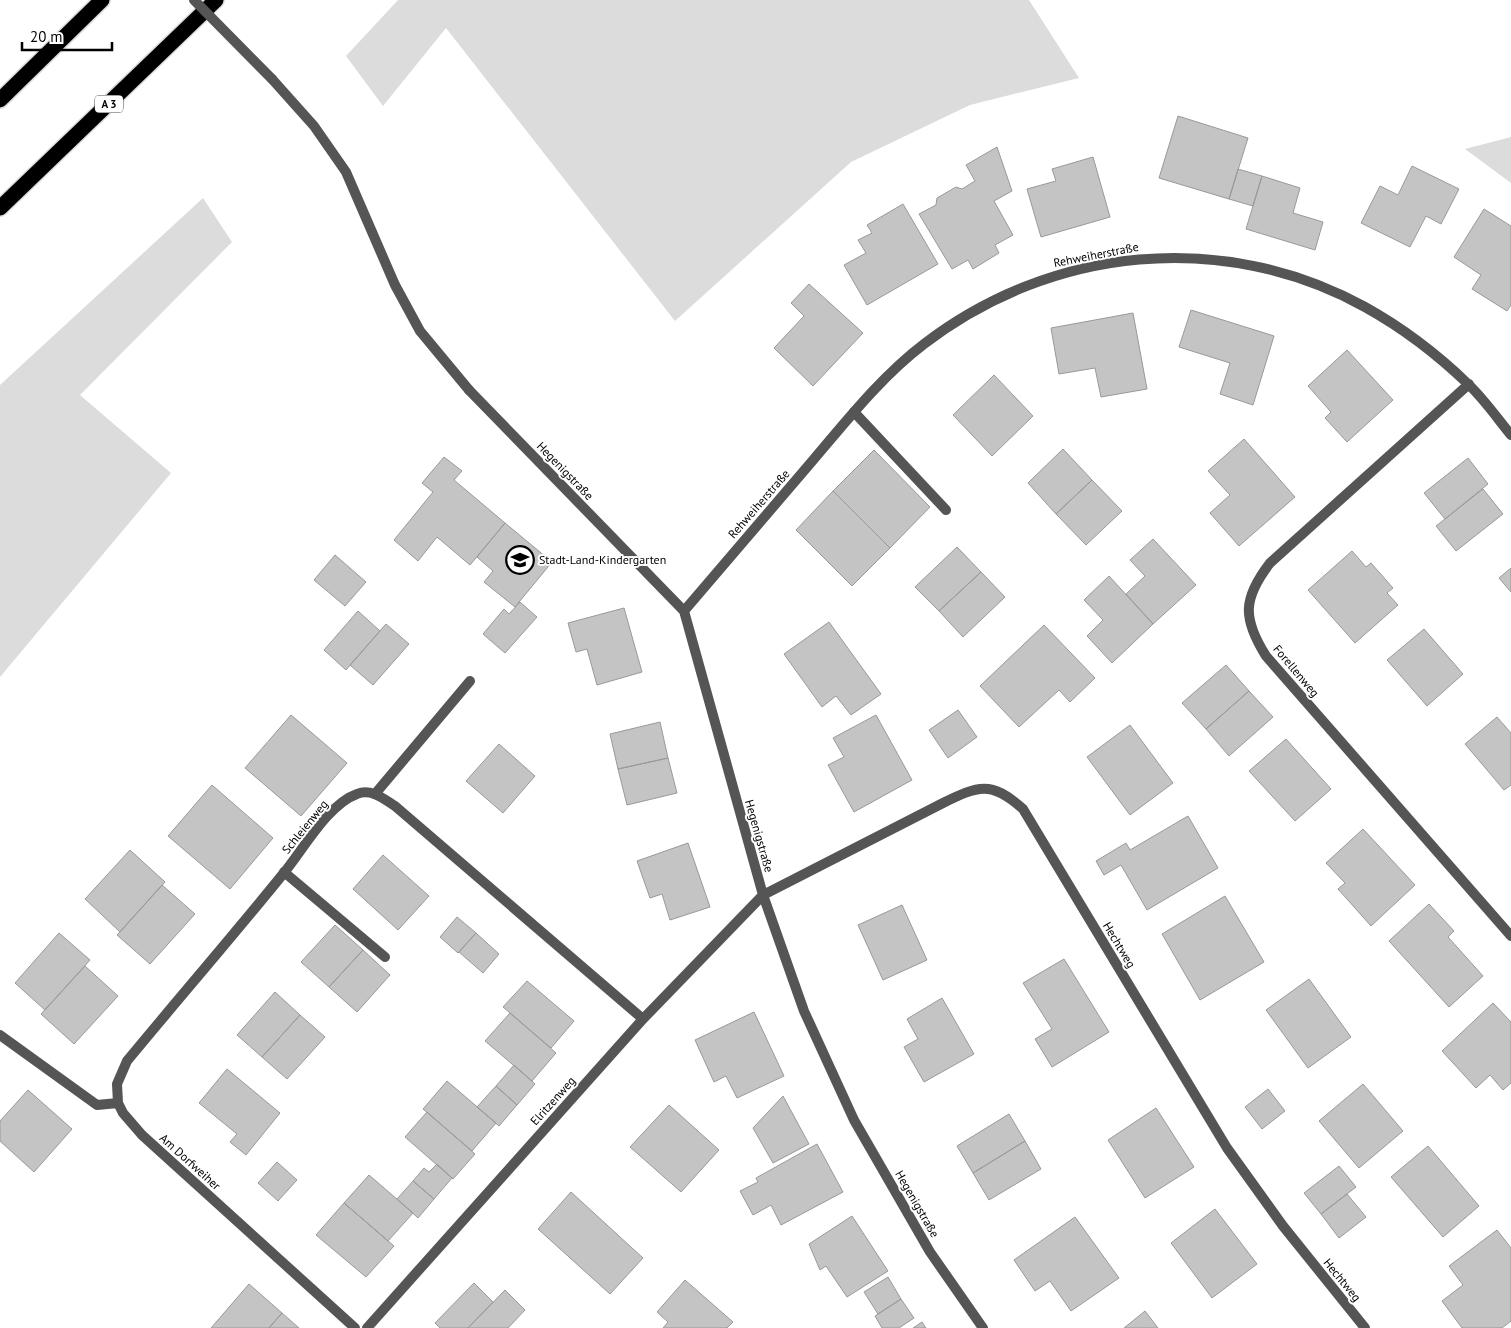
<svg xmlns="http://www.w3.org/2000/svg" width="1511" height="1328" font-family="'PT Sans',sans-serif">
	<style>
		.green { fill: #dcdcdc }
		.building { fill: #c4c4c4; stroke: #999 }
		.lines { fill: none; stroke-linecap: round; stroke-linejoin: round }
		.motorway-casing { stroke: #dbdbdb; stroke-width: 18 }
		.service { stroke: #555; stroke-width: 10 }
		.minor { stroke: #555; stroke-width: 10 }
		.motorway { stroke: #000; stroke-width: 15 }
		.service-bridge { stroke: #555; stroke-width: 10 }
		.labels { text-anchor: middle; stroke-width: 4; stroke-linejoin: round; paint-order: stroke }
		.shield { fill: #fff; stroke: #4c4c4c; stroke-width: 1 }
		.shield-label { font-size: 11px; font-weight: bold; fill: #000 }
		.street-label { font-size: 12px; fill: #000; stroke: #fff }
		.poi-label { font-size: 12px; fill: #000; stroke: #fff; text-anchor: start }
	</style>
	<rect width="100%" height="100%" fill="#fff"/>
	<path class="green" d="M398 0H1029L1079 78 970 105 851 162 675 321 446 28 383 106 346 56Z
		M1511 137V183L1465 149Z
		M203 198 232 242 80 395 171 473 0 677V385Z"/>
	<path class="building" d="M1178 116 1248 138 1229 199 1159 178Z
		M997 147 1012 191 994 201 1013 235 995 245 999 253 973 269 968 260 952 269 919 214 936 205 937 198 956 187 962 189 975 181 966 165Z
		M1093 157 1110 217 1041 237 1027 189 1056 181 1052 169Z
		M1412 166 1459 189 1441 224 1426 216 1410 247 1361 223 1380 186 1398 195Z
		M1238 169 1262 176 1253 206 1229 199Z
		M1262 176 1300 188 1293 213 1323 222 1315 250 1246 229Z
		M903 204 938 264 867 305 844 265 866 253 858 240 872 233 867 225Z
		M1484 209 1511 226V305L1507 311 1472 289 1481 275 1454 257Z
		M809 284 863 333 813 386 774 348 804 316 791 303Z
		M1191 310 1274 336 1253 405 1220 394 1230 363 1179 347Z
		M1133 313 1147 389 1101 397 1095 368 1059 374 1051 328Z
		M1347 350 1393 400 1347 442 1325 418 1331 412 1308 386Z
		M994 375 1033 416 992 456 953 415Z
		M1244 439 1295 497 1239 546 1210 513 1230 495 1208 471Z
		M1063 449 1092 480 1056 514 1028 483Z
		M874 450 930 507 890 548 833 491Z
		M444 457 462 471 454 480 505 523 470 565 437 537 418 561 394 540 433 492 422 483Z
		M1468 458 1488 484 1445 519 1424 493Z
		M1092 480 1122 511 1086 545 1056 514Z
		M1483 489 1503 514 1456 551 1436 526Z
		M833 491 890 548 852 586 796 530Z
		M505 523 552 562 515 607 484 582 493 571 477 557Z
		M1153 539 1196 585 1153 624 1126 594 1145 576 1130 560Z
		M957 547 981 572 939 611 915 587Z
		M1352 551 1366 567 1371 563 1393 588 1387 593 1398 605 1355 643 1308 590Z
		M335 555 366 582 345 606 314 580Z
		M1511 568V592L1499 578Z
		M981 572 1005 597 963 637 939 611Z
		M1109 576 1153 624 1112 663 1087 636 1103 620 1084 600Z
		M520 602 537 617 505 653 483 634 504 609 509 614Z
		M624 608 642 672 597 685 587 649 576 652 568 623Z
		M358 611 380 631 346 670 324 650Z
		M829 622 881 694 851 715 836 696 822 707 784 654Z
		M386 624 409 644 373 685 350 665Z
		M1044 625 1095 678 1070 702 1059 690 1019 727 980 686Z
		M1424 629 1463 674 1427 706 1387 660Z
		M1226 665 1249 691 1206 729 1182 703Z
		M1249 691 1273 717 1229 756 1206 729Z
		M958 710 977 737 948 758 929 730Z
		M291 715 347 763 301 816 245 768Z
		M876 715 912 780 854 812 828 765 844 757 833 738Z
		M1497 717 1511 733V785L1504 790 1465 744Z
		M660 722 668 758 618 769 610 734Z
		M1130 725 1173 783 1130 815 1087 757Z
		M1286 739 1331 789 1295 821 1249 771Z
		M499 744 535 776 503 813 466 781Z
		M668 758 677 793 627 805 618 769Z
		M212 785 273 838 230 889 168 836Z
		M1188 816 1218 868 1147 910 1121 865 1104 875 1096 861 1126 843 1130 850Z
		M1363 829 1415 885 1371 926 1338 889 1345 883 1326 863Z
		M688 843 710 907 670 920 662 894 650 898 637 861Z
		M130 850 165 882 120 932 85 899Z
		M383 855 429 896 398 930 353 889Z
		M162 885 195 914 150 964 117 935Z
		M1225 896 1264 962 1200 1000 1162 934Z
		M1429 904 1454 931 1448 937 1483 976 1449 1007 1389 941Z
		M902 905 927 960 883 980 858 925Z
		M457 917 476 933 458 953 440 937Z
		M335 925 363 950 329 987 301 962Z
		M59 933 90 960 45 1010 15 983Z
		M476 933 499 954 483 973 459 952Z
		M363 950 390 975 357 1012 329 987Z
		M1064 959 1109 1032 1052 1067 1035 1039 1052 1029 1023 983Z
		M85 966 118 996 74 1044 41 1014Z
		M1309 979 1351 1037 1308 1068 1266 1010Z
		M527 981 574 1021 551 1048 503 1007Z
		M275 992 300 1015 262 1057 237 1035Z
		M942 998 974 1054 924 1082 904 1047 918 1039 907 1019Z
		M1493 1003 1511 1022V1083L1503 1090 1490 1075 1476 1088 1442 1051Z
		M754 1012 784 1076 737 1098 726 1076 714 1082 695 1040Z
		M510 1013 556 1053 532 1081 485 1041Z
		M300 1015 325 1037 287 1079 262 1057Z
		M514 1065 535 1084 517 1105 496 1086Z
		M227 1069 280 1113 246 1155 230 1142 237 1134 199 1103Z
		M447 1081 496 1123 472 1151 423 1109Z
		M1363 1084 1403 1131 1359 1168 1319 1121Z
		M496 1086 517 1105 499 1126 477 1107Z
		M1268 1089 1285 1111 1262 1129 1245 1107Z
		M28 1090 72 1129 34 1172 0 1141V1121Z
		M783 1096 809 1144 773 1163 753 1128Z
		M669 1105 719 1150 681 1192 630 1147Z
		M1156 1108 1194 1167 1145 1198 1108 1140Z
		M427 1112 475 1154 453 1179 405 1137Z
		M1009 1114 1025 1141 973 1173 957 1146Z
		M1025 1141 1041 1169 989 1200 973 1173Z
		M817 1144 843 1192 781 1225 771 1205 753 1215 740 1191 758 1182 756 1178Z
		M1428 1146 1479 1206 1443 1237 1391 1177Z
		M277 1162 297 1180 278 1201 258 1183Z
		M437 1164 452 1178 434 1199 413 1181 424 1168 429 1172Z
		M1339 1166 1356 1187 1321 1214 1304 1193Z
		M369 1175 413 1213 388 1241 344 1203Z
		M413 1181 434 1199 418 1218 397 1199Z
		M571 1192 643 1258 610 1294 538 1229Z
		M1347 1194 1366 1217 1339 1238 1321 1214Z
		M344 1203 394 1246 366 1277 316 1235Z
		M1215 1209 1257 1264 1212 1298 1171 1243Z
		M852 1216 888 1271 847 1297 826 1266 820 1270 809 1244Z
		M1075 1217 1119 1278 1071 1311 1050 1281 1035 1291 1014 1260Z
		M1497 1230 1511 1248V1321L1502 1328H1462L1442 1301 1463 1285 1449 1266Z
		M888 1277 901 1299 878 1314 864 1292Z
		M685 1280 733 1322 727 1328H663L668 1322 657 1312Z
		M474 1283 493 1302 468 1328H440L435 1323Z
		M249 1284 282 1313 269 1328H211Z
		M505 1290 525 1310 508 1328H468Z
		M901 1299 914 1318 899 1328H882L875 1316Z
		M1145 1311 1158 1328H1124Z
		M282 1313 299 1328H269Z
		M922 1322 926 1328H913Z"/>
	<g class="lines">
		<defs>
			<path id="motorway" d="M0 100 102 0
				M0 208 216 0"/>
		</defs>
		<use href="#motorway" class="motorway-casing"/>
		<path class="service" d="M272 79 314 126 346 172 395 285 420 331 469 390
			M854 412 946 510
			M375 794 470 681
			M284 872 385 957"/>
		<path class="minor" d="M1469 384 1270 563C1243 598 1242 618 1266 656L1511 936
			M469 390 684 611 763 895 804 1011 854 1120 930 1252 983 1328
			M684 611C727 560 771 510 814 459 848 419 882 376 924 344 1052 246 1223 229 1365 307 1401 327 1438 355 1468 384 1484 399 1497 418 1511 435
			M0 1035 97 1105 118 1103 123 1113 142 1135 355 1328
			M118 1103 117 1084 127 1061C179 998 232 937 283 874 303 850 328 804 357 794 371 788 384 799 395 806L643 1019
			M367 1328 643 1019 763 895 943 803C978 786 991 780 1023 809L1227 1148 1283 1226 1365 1328"/>
		<use href="#motorway" class="motorway"/>
		<path class="service-bridge" d="M194 0 272 79"/>
	</g>
	<defs>
		<symbol id="school-ring" viewBox="-11 -11 22 22"><circle r="9.5" fill="#fff" stroke="#000" stroke-width="1.5"/><path d="M0-5L7-2L0 1L-7-2ZM-4 1L0 2.5L4 1V4Q0 6-4 4Z" fill="#000"/></symbol>
	</defs>
	<g fill-rule="evenodd">
		<use href="#school-ring" x="504" y="544" width="32" height="32"/>
	</g>
	<g class="labels">
		<rect class="shield" x="95" y="95.5" width="28" height="17" rx="4"/>
		<g class="shield-label">
			<text x="109" y="108">A 3</text>
		</g>
		<g class="street-label">
			<text transform="translate(1096 255) rotate(-11)" y="4">Rehweiherstraße</text>
			<text transform="translate(565 471) rotate(46)" y="4">Hegenigstraße</text>
			<text transform="translate(759 504) rotate(-49)" y="4">Rehweiherstraße</text>
			<text transform="translate(1296 671) rotate(50)" y="4">Forellenweg</text>
			<text transform="translate(305 827) rotate(-51)" y="4">Schleienweg</text>
			<text transform="translate(759 836) rotate(74)" y="4">Hegenigstraße</text>
			<text transform="translate(1119 945) rotate(59)" y="4">Hechtweg</text>
			<text transform="translate(553 1101) rotate(-48)" y="4">Elritzenweg</text>
			<text transform="translate(190 1162) rotate(42)" y="4">Am Dorfweiher</text>
			<text transform="translate(917 1204) rotate(60)" y="4">Hegenigstraße</text>
			<text transform="translate(1342 1280) rotate(51)" y="4">Hechtweg</text>
		</g>
		<g class="poi-label">
			<text x="539" y="564">Stadt-Land-Kindergarten</text>
		</g>
	</g>
	<path d="M22 42v8h90v-8" fill="none" stroke="#000000" stroke-width="2.5"/>
	<text x="30" y="42" font-size="15" fill="#000000" stroke="#ffffff" stroke-width="4" paint-order="stroke">20 m</text>
</svg>
